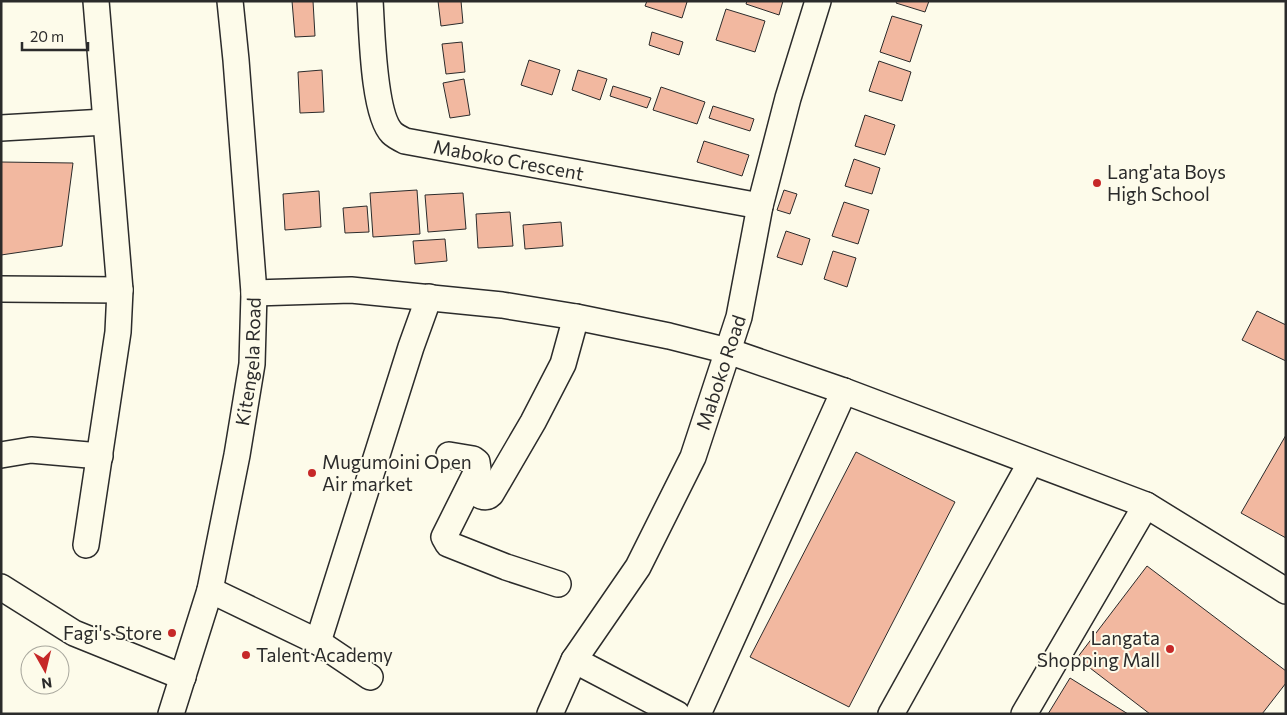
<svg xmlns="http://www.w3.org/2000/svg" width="1287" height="715" font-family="Commissioner,sans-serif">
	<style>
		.building { fill: #f2b8a0; stroke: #2b2b2b }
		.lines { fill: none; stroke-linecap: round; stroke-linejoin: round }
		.minor-casing { stroke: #2b2b2b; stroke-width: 28 }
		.minor { stroke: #fdfbea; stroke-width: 25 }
		.poi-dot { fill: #c62828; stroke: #fdfbea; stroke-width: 2 }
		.labels { text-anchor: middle; stroke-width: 4; stroke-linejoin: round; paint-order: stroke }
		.street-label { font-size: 19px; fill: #2b2b2b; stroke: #fdfbea }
		.poi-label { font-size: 19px; fill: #2b2b2b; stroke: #fdfbea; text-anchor: start }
	</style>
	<rect width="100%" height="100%" fill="#fdfbea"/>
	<path class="building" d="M292 1H313L315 36 295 37Z
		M438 1H461L463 23 441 26Z
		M647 1H684L687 2 682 18 645 6Z
		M747 1H783L779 15 746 4Z
		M897 1H929L925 12 896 3Z
		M726 9 765 21 755 52 716 40Z
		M892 16 922 25 910 62 880 52Z
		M652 32 683 42 679 55 649 45Z
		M462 42 465 72 446 74 442 44Z
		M529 60 560 70 552 95 521 85Z
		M879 61 911 72 902 101 869 91Z
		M322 70 324 112 300 113 298 72Z
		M578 70 607 79 600 100 572 90Z
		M464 79 470 115 450 118 443 83Z
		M613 86 651 98 647 108 610 96Z
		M661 87 705 102 697 124 653 110Z
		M713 106 754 119 750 131 709 118Z
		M865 115 895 125 885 155 855 146Z
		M704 141 749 155 742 176 697 162Z
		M854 159 880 168 872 194 845 186Z
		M1 162 73 163 62 246 1 255Z
		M417 190 420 234 373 237 370 193Z
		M784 190 797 194 790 214 777 210Z
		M319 191 321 227 285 230 283 194Z
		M463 193 466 229 428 232 425 195Z
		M844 202 869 210 858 244 832 236Z
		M367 206 369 232 345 233 343 208Z
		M510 212 513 246 478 248 476 214Z
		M561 222 563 246 525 249 523 225Z
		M786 231 810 239 802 265 777 257Z
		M445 239 447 261 415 264 413 241Z
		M833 251 856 258 847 287 824 279Z
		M1257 311 1286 325V361L1242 340Z
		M1286 435V538L1241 513Z
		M856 452 955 502 849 707 750 657Z
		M1147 566 1286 671V683L1262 714H1150L1077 658Z
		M1070 678 1128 714H1048Z"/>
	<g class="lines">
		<defs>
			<g id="minor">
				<path id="s1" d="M370 1C372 29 373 114 392 133 395 136 401 139 405 141L760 206"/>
				<path d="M1 128 105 122"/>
				<path d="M1 289 120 290"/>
				<path d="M254 293 351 290 502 305 576 317 669 336 728 351 844 391 1146 505 1286 591"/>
				<path d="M1 455 31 450 100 456"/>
				<path d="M449 455 473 459 477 462 478 469 444 537 448 544 506 567 558 584"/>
				<path d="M469 488C476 493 484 501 491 494L533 422 563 364 576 317"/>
				<path d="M86 545 118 332 120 290 96 1"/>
				<path d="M1 587 74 633 183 677"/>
				<path d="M210 590 318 642 370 677"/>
				<path d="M318 642 411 347 429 297"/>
				<path d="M574 660 677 714"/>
				<path id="s2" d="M171 714 210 590 237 455 252 364 254 293 236 60 230 1"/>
				<path id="s3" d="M550 714 574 660 638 567 693 457 739 317 760 206 788 98 818 1"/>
				<path d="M698 714 844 391"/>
				<path d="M891 714 1031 462"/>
				<path d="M1024 714 1146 505"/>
			</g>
		</defs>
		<use href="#minor" class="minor-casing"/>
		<use href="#minor" class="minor"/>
	</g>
	<g class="poi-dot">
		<circle cx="1097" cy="183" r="5"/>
		<circle cx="312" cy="473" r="5"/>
		<circle cx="172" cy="633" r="5"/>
		<circle cx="1170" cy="649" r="5"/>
		<circle cx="246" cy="655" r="5"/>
	</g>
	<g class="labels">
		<g class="street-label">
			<text dy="7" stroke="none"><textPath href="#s1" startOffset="256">Maboko Crescent</textPath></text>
			<text dy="7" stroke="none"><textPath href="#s2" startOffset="362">Kitengela Road</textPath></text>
			<text dy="7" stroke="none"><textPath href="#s3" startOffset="384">Maboko Road</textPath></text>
		</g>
		<g class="poi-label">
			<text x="1107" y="179">Lang'ata Boys<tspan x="1107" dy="22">High School</tspan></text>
			<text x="322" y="469">Mugumoini Open<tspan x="322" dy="22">Air market</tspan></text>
			<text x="162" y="640" text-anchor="end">Fagi's Store</text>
			<text x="1160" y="645" text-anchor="end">Langata<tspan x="1160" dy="22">Shopping Mall</tspan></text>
			<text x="256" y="662">Talent Academy</text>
		</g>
	</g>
	<rect width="1287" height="715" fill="none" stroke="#2b2b2b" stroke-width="5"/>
	<g transform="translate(45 670) rotate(172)"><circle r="24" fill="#fdfbea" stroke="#a9a89e"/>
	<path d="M0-4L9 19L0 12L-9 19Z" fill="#c62828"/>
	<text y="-8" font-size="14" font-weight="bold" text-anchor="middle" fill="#2b2b2b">N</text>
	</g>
	<path d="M22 42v8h66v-8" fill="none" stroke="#2b2b2b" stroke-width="2.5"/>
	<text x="30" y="42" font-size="15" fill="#2b2b2b" stroke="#fdfbea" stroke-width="4" paint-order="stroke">20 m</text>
</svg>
